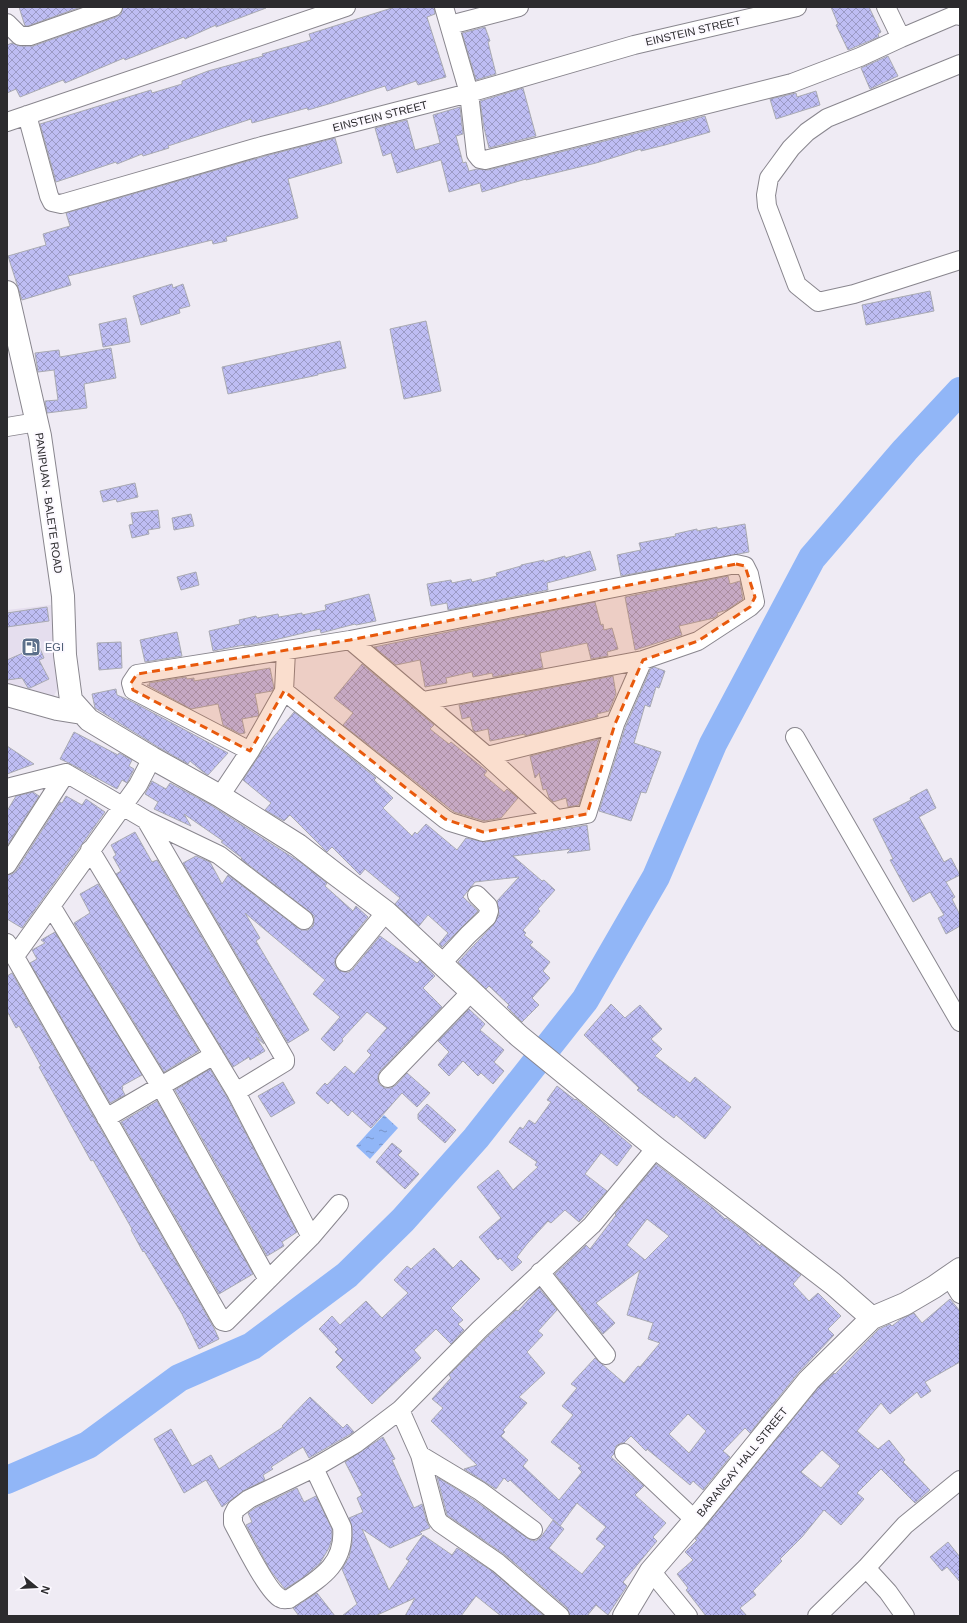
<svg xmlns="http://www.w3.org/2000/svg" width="967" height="1623" font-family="Arial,sans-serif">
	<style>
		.built { fill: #e5deee }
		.water { fill: url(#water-ripples) }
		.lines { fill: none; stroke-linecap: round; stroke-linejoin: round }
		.river { stroke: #91b6f7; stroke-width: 28 }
		.building { fill: url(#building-cross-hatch); stroke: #a9aab2; fill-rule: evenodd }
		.street-casing { stroke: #89868e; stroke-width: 20 }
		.secondary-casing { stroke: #89868e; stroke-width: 24 }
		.street { stroke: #fff; stroke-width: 18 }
		.secondary { stroke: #fff; stroke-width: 22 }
		.marked { fill: #e8590c; fill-opacity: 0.2; stroke: #e8590c; stroke-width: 3; stroke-dasharray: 8 5; stroke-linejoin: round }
		.labels { text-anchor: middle; stroke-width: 4; stroke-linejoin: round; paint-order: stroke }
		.street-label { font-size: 11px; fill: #2c2b2e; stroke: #fcf9ff }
		.service-label { font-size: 11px; fill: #4e5e75; stroke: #fcf9ff; text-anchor: start }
	</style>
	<defs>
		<pattern id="water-ripples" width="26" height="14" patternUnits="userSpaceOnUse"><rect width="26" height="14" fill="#91b6f7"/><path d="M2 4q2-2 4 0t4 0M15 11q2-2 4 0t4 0" fill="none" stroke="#7794c8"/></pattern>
		<pattern id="building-cross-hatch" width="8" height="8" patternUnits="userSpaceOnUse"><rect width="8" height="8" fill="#bebdf3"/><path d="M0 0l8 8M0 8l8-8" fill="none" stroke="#9b9ac5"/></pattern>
	</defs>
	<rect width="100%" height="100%" fill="#efebf4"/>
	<path class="built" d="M51 605 60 684 54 696 46 700 7 689V610Z"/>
	<path class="water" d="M384 1115 398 1128 370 1159 356 1146Z"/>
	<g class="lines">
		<path class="river" d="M7 1480 88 1445 179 1378 252 1346 347 1275 403 1220 476 1138 585 1000 656 877 713 744 812 558 905 450 960 391"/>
	</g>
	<path class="building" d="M19 7H81L28 26H25Z
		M123 7 266 8 216 27V25L185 39 184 37 125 60 124 58 65 83 63 80 20 97 16 89 7 93V45L12 43 20 46H33L116 17 121 14Z
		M395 7H434L435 14 427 17 446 77 418 85 416 81 387 91 385 86 332 103 308 110 307 108 252 123 251 119 168 146 169 148 143 156 142 154 117 164 116 162 56 182 40 124 151 90 152 93 182 84V81L208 71 263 56 262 54 311 40 309 34Z
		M831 7H869L881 32 878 34 879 37 848 50 836 25 838 24Z
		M485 27 490 41 488 42 496 74 476 80 462 33Z
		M888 56 898 76 870 89 861 68Z
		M523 88 536 136 489 148 484 128 480 101Z
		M816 91 820 105 776 119 770 99 796 93 797 97Z
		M460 107 463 134 456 136 463 163 466 162 469 171 477 169 488 170 705 116 710 132 665 145 641 151V149L596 163 526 180V179L482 192 480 183 449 192 441 160 397 173 391 153 383 156 375 128 407 120 415 150 440 143 433 115Z
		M335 138 342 163 288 179 298 218 226 237 227 241 213 244 212 240 68 276 71 285 22 300 8 256 46 245 43 234 70 226 66 213 265 156Z
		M172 284 173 288 183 284 190 306 179 309 180 313 141 325 133 296Z
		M930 291 934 311 866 325 862 305Z
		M126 318 130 342 103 347 99 324Z
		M426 321 441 391 404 399 390 329Z
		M340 341 346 368 318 374V375L228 394 222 367Z
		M111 348 116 378 84 384 87 408 47 413 45 401 58 400 54 370 38 372 35 353 59 350 60 357Z
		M135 483 138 497 117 502 116 499 103 502 100 491Z
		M158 510 160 528 148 530 149 534 132 538 129 525 133 524 131 513Z
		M191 514 194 526 174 530 172 518Z
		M745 524 749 552 621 576 617 555 641 550 639 543 676 536 675 534 697 529V531L717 527V529Z
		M590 551 596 570 547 583 548 590 448 610 447 603 431 606 427 584 451 580 452 583 471 579 472 582 497 576 496 573 521 566V565L544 560V562L565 556V558Z
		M196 572 199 585 181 590 177 577Z
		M728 576 730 584 740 581 743 599 727 610 717 613 718 615 714 618 679 626 682 635 635 650 625 597Z
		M369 594 376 621 356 625 355 624 321 633 320 629 262 643 244 646V645L213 651 209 631 240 624 239 620 256 616 257 618 278 614 279 617 302 613V615L326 610 325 605Z
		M595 602 601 625 603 624 604 630 612 628 618 649 607 652 608 656 591 659 587 643 540 653 543 668 493 677 492 673 473 677 472 672 446 678 447 683 425 687 420 660 396 665 374 647Z
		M47 607 49 621 7 627V613Z
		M177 632 182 656 145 662 140 640Z
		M121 642 122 668 99 670 97 643Z
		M39 646 44 658 39 660 49 679 30 688H28L22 678 7 680V660Z
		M362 664 434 725 430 729 449 744 451 742 487 771 484 775 504 792 507 789 518 798 501 818 484 821 454 812 343 725 353 713 334 698Z
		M654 667 665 671 659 688 656 687 650 707 645 705 634 743 661 752 646 793 641 792 631 821 599 811 625 728 651 668Z
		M270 668 274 688 272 691 255 694 259 715 258 716 242 719 245 733 240 734 223 725 218 704 191 709 147 685H150L149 683 186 677 187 679 194 678V681Z
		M613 676 616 694 609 711 597 714 598 717 525 736V734L490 741 488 729 475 732 473 730 470 717 462 719 459 705Z
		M116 689 117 695 129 700 228 753 208 775 202 771 190 761 188 764 158 747 95 708 92 694Z
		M294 712 376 778 374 780 393 798 383 808 412 836 415 832 417 834 426 824 457 850 466 838 485 842 587 825 590 850 567 853 571 849 513 856 542 881 544 880 555 890 538 909 540 911 523 930 526 933 524 935 533 942 530 945 550 962 543 971 550 978 532 998 539 1005 522 1022 507 1007 509 1005 489 986 486 989 458 962 494 924 499 914 497 901 519 877 475 882 463 897 478 911 442 947 439 944 448 933 428 915 419 926 395 904 400 898 365 869 360 875 332 847 327 852 290 815 284 821 265 810 271 803 243 780 262 751Z
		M74 732 118 755 119 753 132 760 129 766 134 769 127 783 122 780 117 789 71 764 60 759Z
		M599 739 579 805 568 807 566 798 553 802 549 798 546 789 543 790 539 773 535 778 530 756Z
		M7 746 34 764 7 774Z
		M152 781 166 789 170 783 209 804 300 862 327 883 325 886 353 911 356 906 368 917 337 956 335 960V965L339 970 344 972H349L353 969 380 936 417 963 420 960 435 976 423 988 442 1007 380 1071 378 1076V1081L380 1085 385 1088H391L396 1085 407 1073 430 1093 417 1107 402 1093 371 1128 352 1111 348 1116 331 1100 328 1104 316 1093 325 1083 327 1085 345 1066 354 1074 371 1055 367 1051 387 1028 367 1012 342 1039 343 1041 334 1051 321 1039 340 1017 313 994 325 980 245 913 260 938 256 941 309 1030 288 1043 183 863 196 856 210 862 222 884 228 875 298 928 302 930H308L313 926 314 921V916L310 912 241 859 242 858 221 842 223 841 184 814 191 826 154 809 158 802 145 794Z
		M927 789 936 808 919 817 944 862 951 858 960 875 946 882 955 897 952 899 960 915V926L946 934 938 918 944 915 930 892 913 902 890 860 893 859 873 819 911 800 910 798Z
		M33 792 39 796 7 846V811L16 796Z
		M66 796 82 805 86 799 105 812 22 928 7 919V875L12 874 16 871 60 802 62 803Z
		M135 832 152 862 157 860 264 1044 256 1037 265 1051 250 1060 249 1057 233 1067 116 874 121 871 113 857 116 855 111 845Z
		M98 884 199 1051 164 1072 74 923 90 913 80 894Z
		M55 932 142 1075 122 1086 123 1088 122 1089 125 1095 110 1103 30 963 37 959 32 950 45 943 41 940Z
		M12 973 214 1328 219 1339 199 1349 182 1314 144 1251 143 1252 131 1230 132 1229 93 1160 91 1161 39 1067 41 1066 19 1026 16 1028 7 1011V976Z
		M611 1004 625 1018 640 1005 662 1029 651 1039 662 1049 655 1056 690 1083 695 1077 731 1107 705 1139 676 1115 674 1118 637 1090 639 1088 584 1035Z
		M469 1009 485 1024 480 1030 504 1050 494 1062 504 1071 493 1084 481 1073 478 1076 463 1061 449 1076 438 1065 449 1052 438 1041Z
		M210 1069 227 1097 297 1232 282 1242 284 1246 267 1256 175 1090Z
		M283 1082 295 1103 271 1117 258 1096Z
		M557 1086 575 1100 576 1099 632 1146 617 1166 601 1153 585 1174 607 1191 579 1222 565 1210 551 1223 548 1221 527 1244 517 1257 522 1262 512 1271 500 1258 498 1260 479 1237 501 1218 477 1187 498 1170 513 1190 538 1167 535 1165 537 1162 509 1142 520 1127 523 1129 529 1120 535 1124 551 1102 547 1100Z
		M157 1101 253 1274 219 1294 121 1122Z
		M427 1104 456 1130 445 1143 418 1119V1114Z
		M392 1143 402 1151 398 1155 419 1174 405 1189 376 1162Z
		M656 1164 713 1208 725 1219 726 1218 745 1232 760 1246 761 1244 801 1275 793 1284 809 1301 818 1293 841 1316 828 1329 834 1335 799 1372 750 1433 745 1428 723 1451 730 1457 703 1490 693 1481 690 1485 647 1449 646 1451 631 1436 624 1443H621L616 1446 614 1454 611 1457 644 1486 635 1495 666 1523 653 1537 657 1541 623 1582 627 1586 608 1615 596 1605 587 1616H570L567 1608 505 1555 447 1515 437 1477 474 1500 527 1538 531 1540 536 1541 541 1537 553 1520 564 1529 549 1548 582 1574 605 1546 596 1539 606 1527 577 1503 560 1526 510 1480 508 1482 504 1478 496 1489 464 1469 477 1465 431 1421 443 1408 432 1399 451 1378 449 1375 487 1337 516 1310 518 1311 539 1288 557 1310 538 1331 543 1335 527 1352 545 1373 519 1397 527 1403 503 1430 505 1432 501 1436 528 1460 523 1466 559 1500 582 1472 578 1468 581 1466 551 1442 573 1415 562 1406 577 1388 571 1384 595 1358 624 1383 638 1366 640 1367 660 1343 648 1339 653 1323 627 1315 640 1270 596 1303 615 1323 603 1334 555 1274 586 1245 590 1249 616 1215 615 1214ZM647 1219 669 1236 645 1260 627 1245ZM688 1414 706 1431 689 1453 669 1434Z
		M434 1248 453 1268 461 1260 480 1279 451 1308 463 1320 458 1324 464 1330 451 1344 436 1329 414 1350 421 1358 372 1404 336 1367 343 1360 335 1352 338 1349 319 1329 332 1316 340 1325 366 1301 382 1318 408 1293 394 1280 407 1266 411 1269Z
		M950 1299 960 1311V1362L925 1382 931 1391 921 1398 917 1392 890 1414 881 1403 857 1431 878 1449 889 1440 905 1460 903 1462 930 1490 915 1503 881 1469 857 1493 864 1499 841 1525 824 1510 802 1537 780 1559 782 1561 753 1591 756 1595 740 1608 747 1616H706L686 1590 688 1588 677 1574 693 1560 685 1552 697 1540 695 1539 818 1388 834 1373 835 1374 879 1329 890 1324 892 1326 901 1319 914 1313 922 1323ZM822 1450 840 1466 821 1488 801 1472Z
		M310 1397 343 1428 347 1424 354 1432 309 1458 303 1447 271 1467 273 1469 263 1475 265 1480 243 1491 222 1507 206 1480 184 1493 154 1439 171 1429 192 1466 211 1455 219 1469 283 1427 282 1426Z
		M383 1437 395 1459 392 1460 414 1508 422 1504 427 1522 430 1528 420 1532 422 1534 390 1548 362 1529 389 1590 409 1561 406 1559 423 1535 452 1555 457 1548 492 1571 544 1616H501L476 1596 461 1616H405L415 1598 375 1616H342L357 1604 342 1569 349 1557 352 1543V1527L349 1518 363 1512 357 1498 362 1495 345 1462Z
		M297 1488 304 1502 316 1496 332 1529V1539L329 1548 320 1563 304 1577 285 1589 270 1570 246 1525 252 1522 248 1513 255 1508Z
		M948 1542 960 1557V1582L947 1567 942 1571 930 1557Z
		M317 1593 335 1616H299L293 1608Z"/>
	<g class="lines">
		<defs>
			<path id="street" d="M444 7 469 93 476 154 480 159 485 160 792 83 860 57 901 38 886 7
				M7 23 20 36H30L113 7
				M450 25 519 7
				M901 38 955 15 960 16
				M960 64 827 118 807 132 791 148 769 178 766 195 767 206 797 285 818 302 854 294 960 260
				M27 115 49 196 52 202 61 204 262 146 469 93 634 45 797 7
				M7 122 346 7
				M7 427 37 422
				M350 640 487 756 556 819
				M286 651 284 691 445 819 450 822 483 832 587 814 615 724 643 660
				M795 737 960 1022
				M250 751 133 690 131 683 137 674 350 640 736 564 745 566 749 574 755 602 750 607 698 641 643 660 423 701
				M487 756 615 724
				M7 788 66 773 146 820 219 855 304 920
				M220 796 250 751 284 691
				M146 820 285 1059V1062L236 1092
				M90 850 236 1092 311 1237
				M7 865 66 773
				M51 906 161 1087 268 1280
				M7 943 222 1321 226 1322 311 1237 339 1204
				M15 956 138 785 152 758
				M345 962 386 912
				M442 963 468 935 487 917 489 911 488 906 477 895
				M388 1078 472 991
				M106 1118 214 1055
				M540 1272 606 1355
				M949 1276 960 1294
				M400 1410 420 1455 437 1519 440 1523 498 1563 560 1616
				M624 1453 695 1520
				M420 1455 480 1491 533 1530
				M314 1468 342 1527C346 1566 317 1580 289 1599 286 1599 283 1600 280 1598 267 1591 241 1538 233 1523V1515L236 1509 249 1499 314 1468 355 1444 400 1410 480 1329 592 1225 656 1148
				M866 1568 888 1592 905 1616
				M651 1571 688 1616
				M817 1616 866 1568 905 1525 960 1480"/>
			<path id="secondary" d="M7 292 40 436 63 596 65 655 71 700 89 720 152 758 220 796 298 845 334 873 386 912 519 1036 656 1148 833 1284 872 1318
				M7 695 57 709 82 713
				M624 1616 651 1571 695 1520 809 1380 872 1318 905 1304 934 1287 960 1269"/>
		</defs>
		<use href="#street" class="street-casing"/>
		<use href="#secondary" class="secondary-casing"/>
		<use href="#street" class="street"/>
		<use href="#secondary" class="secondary"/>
	</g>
	<path class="marked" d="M736 564 745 566 755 597 750 607 698 641 643 660 615 724 587 814 483 832 445 819 284 691 250 751 133 690 131 683 137 674 350 640Z"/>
	<defs>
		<symbol id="fuel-square" viewBox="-11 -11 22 22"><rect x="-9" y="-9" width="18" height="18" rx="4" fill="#5c6f8a" stroke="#fcf9ff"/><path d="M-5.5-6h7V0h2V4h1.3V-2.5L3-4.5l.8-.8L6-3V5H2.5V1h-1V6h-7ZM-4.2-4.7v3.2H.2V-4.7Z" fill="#fff"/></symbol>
	</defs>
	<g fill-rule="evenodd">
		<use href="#fuel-square" x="20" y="636" width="22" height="22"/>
	</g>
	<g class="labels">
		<g class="street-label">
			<text transform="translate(693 31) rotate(-13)" y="4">EINSTEIN STREET</text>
			<text transform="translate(380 116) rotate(-14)" y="4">EINSTEIN STREET</text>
			<text transform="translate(49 503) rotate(82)" y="4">PANIPUAN - BALETE ROAD</text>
			<text transform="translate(742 1462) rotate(-51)" y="4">BARANGAY HALL STREET</text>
		</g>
		<g class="service-label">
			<text x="45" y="651">EGI</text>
		</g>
	</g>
	<rect width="967" height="1623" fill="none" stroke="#2c2b2e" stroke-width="16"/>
	<g transform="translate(36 1587) rotate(108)" stroke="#fcf9ff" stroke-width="3" paint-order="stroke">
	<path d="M0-3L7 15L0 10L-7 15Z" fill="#2c2b2e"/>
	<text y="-6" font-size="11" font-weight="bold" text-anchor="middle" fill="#2c2b2e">N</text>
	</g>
</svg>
